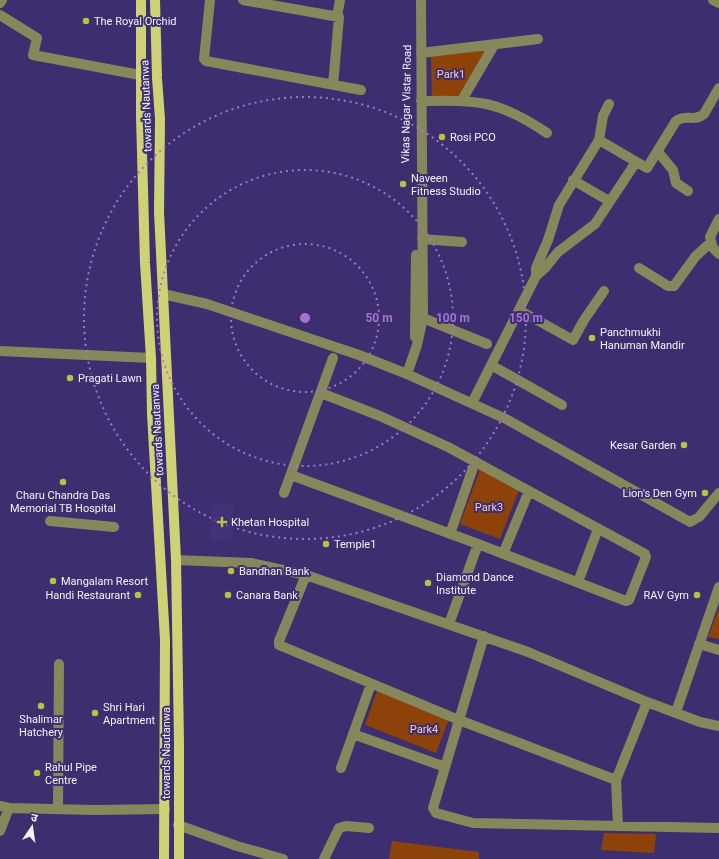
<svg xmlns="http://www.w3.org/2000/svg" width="719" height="859" font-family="Roboto,'Noto Sans Devanagari',sans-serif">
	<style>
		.built { fill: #43327a }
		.green { fill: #8c4209 }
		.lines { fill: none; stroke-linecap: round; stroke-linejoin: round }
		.minor { stroke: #86885c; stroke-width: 10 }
		.major { stroke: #cfd274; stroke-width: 10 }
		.ring { fill: none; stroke: #a571d4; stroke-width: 2; stroke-dasharray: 2 4 }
		.poi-dot { fill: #bdbf43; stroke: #3d2f6f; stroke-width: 1.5 }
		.labels { text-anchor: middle; stroke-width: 4; stroke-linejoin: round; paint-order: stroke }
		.poi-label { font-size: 11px; fill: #f3f2fa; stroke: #3d2f6f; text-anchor: start }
		.park-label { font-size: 11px; fill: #feccb1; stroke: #3d2f6f }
		.street-label { font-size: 11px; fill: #f3f2fa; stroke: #3d2f6f }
		.centre { fill: #a571d4; stroke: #3d2f6f; stroke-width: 2 }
		.ring-label { font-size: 12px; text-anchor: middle; font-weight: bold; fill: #a571d4; stroke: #3d2f6f; stroke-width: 4; stroke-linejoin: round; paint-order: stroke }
	</style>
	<rect width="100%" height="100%" fill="#3d2f6f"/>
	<path class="built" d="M233 503V539L211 541V506Z"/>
	<path class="green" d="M487 49 460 97H432L431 56Z
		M480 469 519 490 500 539 460 524Z
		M719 608V639L708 637Z
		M377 691 449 719 436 753 365 725Z
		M604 833 656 834 654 853 601 850Z
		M392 841 479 852V859H389Z"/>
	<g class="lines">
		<path class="minor" d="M210 0 204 59 206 61 361 90
			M243 0 339 17 333 85
			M713 0 719 3
			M0 3 2 0
			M0 15 37 38 33 55 140 75
			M337 16 340 0
			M421 53 538 39
			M462 100 494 45
			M421 101C479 100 498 100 547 133
			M599 140 647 168 676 121C686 114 695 122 704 114L719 88
			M658 152 673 170 676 183 688 191
			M573 180 609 201
			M719 219 710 237 713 248 719 254
			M422 239 462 242
			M639 268 668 286H674L695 257 710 243
			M536 276V268L548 240 559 205 599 140 603 116 609 104
			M163 294 207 304 359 355 407 374 506 419 690 522 699 517 719 493
			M519 310 573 340 584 320 604 291
			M423 318 487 344
			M415 337 416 255
			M0 351 151 358
			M491 365 562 405
			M407 374 417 345 423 318 421 0
			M472 403 536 276 546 267 558 252 595 224 636 162
			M291 475 478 544 626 601 629 600 646 557 645 554 448 447 380 416 321 393
			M284 493 333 358
			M50 521 114 527
			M450 534 475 462
			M503 554 529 491
			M176 560 251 563 306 575 528 652 647 702 700 722 719 726
			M306 575 279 641V645L459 720 616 780
			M578 582 598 529
			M449 624 478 544
			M484 636 433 808 436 813 473 823 719 828
			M699 644 719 650
			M676 712 719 587
			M353 734 445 767
			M341 768 371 684
			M0 806 9 808 95 810 165 809
			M58 809 59 664
			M178 825 237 846 283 859
			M618 826 616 780 647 702
			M0 831 9 808
			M324 859 339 828 346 826 369 828"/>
		<path class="major" d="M141 0V116L145 263 151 358 152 414 165 640 164 859
			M155 0 157 78 160 119 159 212 176 560 179 743V859"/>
	</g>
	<g class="ring">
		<circle cx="305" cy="318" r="74"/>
		<circle cx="305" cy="318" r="148"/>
		<circle cx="305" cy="318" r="221"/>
	</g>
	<g class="poi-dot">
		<circle cx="86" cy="21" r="4"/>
		<circle cx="442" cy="137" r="4"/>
		<circle cx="403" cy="184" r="4"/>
		<circle cx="592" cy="338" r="4"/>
		<circle cx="70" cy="378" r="4"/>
		<circle cx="684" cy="445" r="4"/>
		<circle cx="63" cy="482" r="4"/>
		<circle cx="705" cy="493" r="4"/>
		<path d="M220 516h4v4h4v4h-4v4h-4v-4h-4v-4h4z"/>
		<circle cx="326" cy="544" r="4"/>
		<circle cx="231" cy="571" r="4"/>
		<circle cx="53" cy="581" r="4"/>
		<circle cx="428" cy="583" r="4"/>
		<circle cx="138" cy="595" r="4"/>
		<circle cx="228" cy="595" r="4"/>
		<circle cx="697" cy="595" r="4"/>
		<circle cx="41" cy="706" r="4"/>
		<circle cx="95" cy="713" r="4"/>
		<circle cx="37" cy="773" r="4"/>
	</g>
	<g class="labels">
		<g class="poi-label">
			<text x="94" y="25">The Royal Orchid</text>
			<text x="450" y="141">Rosi PCO</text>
			<text x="411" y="182">Naveen<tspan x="411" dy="13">Fitness Studio</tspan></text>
			<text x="600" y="336">Panchmukhi<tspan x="600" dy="13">Hanuman Mandir</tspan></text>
			<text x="78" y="382">Pragati Lawn</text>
			<text x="676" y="449" text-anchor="end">Kesar Garden</text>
			<text x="697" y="497" text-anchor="end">Lion's Den Gym</text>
			<text x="63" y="499" text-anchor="middle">Charu Chandra Das<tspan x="63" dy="13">Memorial TB Hospital</tspan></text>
			<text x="231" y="526">Khetan Hospital</text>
			<text x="334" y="548">Temple1</text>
			<text x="239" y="575">Bandhan Bank</text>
			<text x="436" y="581">Diamond Dance<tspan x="436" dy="13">Institute</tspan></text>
			<text x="61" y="585">Mangalam Resort</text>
			<text x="130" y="599" text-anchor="end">Handi Restaurant</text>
			<text x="236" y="599">Canara Bank</text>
			<text x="689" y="599" text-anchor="end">RAV Gym</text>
			<text x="103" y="711">Shri Hari<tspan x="103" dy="13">Apartment</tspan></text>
			<text x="41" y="723" text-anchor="middle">Shalimar<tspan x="41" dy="13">Hatchery</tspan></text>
			<text x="45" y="771">Rahul Pipe<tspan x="45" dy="13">Centre</tspan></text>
		</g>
		<g class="park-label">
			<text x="451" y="78">Park1</text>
			<text x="489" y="511">Park3</text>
			<text x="424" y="733">Park4</text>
		</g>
		<g class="street-label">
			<text transform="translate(406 104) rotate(-89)" y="4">Vikas Nagar Vistar Road</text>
			<text transform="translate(146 106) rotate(-92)" y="4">towards Nautanwa</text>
			<text transform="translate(157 430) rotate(-93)" y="4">towards Nautanwa</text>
			<text transform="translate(166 753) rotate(-90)" y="4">towards Nautanwa</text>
		</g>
	</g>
	<circle cx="305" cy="318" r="6" class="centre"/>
	<g class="ring-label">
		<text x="379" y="322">50 m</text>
		<text x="453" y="322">100 m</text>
		<text x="526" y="322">150 m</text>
	</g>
	<g transform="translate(32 827) rotate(13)" stroke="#3d2f6f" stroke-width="3" paint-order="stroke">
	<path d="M0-3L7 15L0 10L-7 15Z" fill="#f3f2fa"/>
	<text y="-6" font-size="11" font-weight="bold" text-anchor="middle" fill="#f3f2fa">उ</text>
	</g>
</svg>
